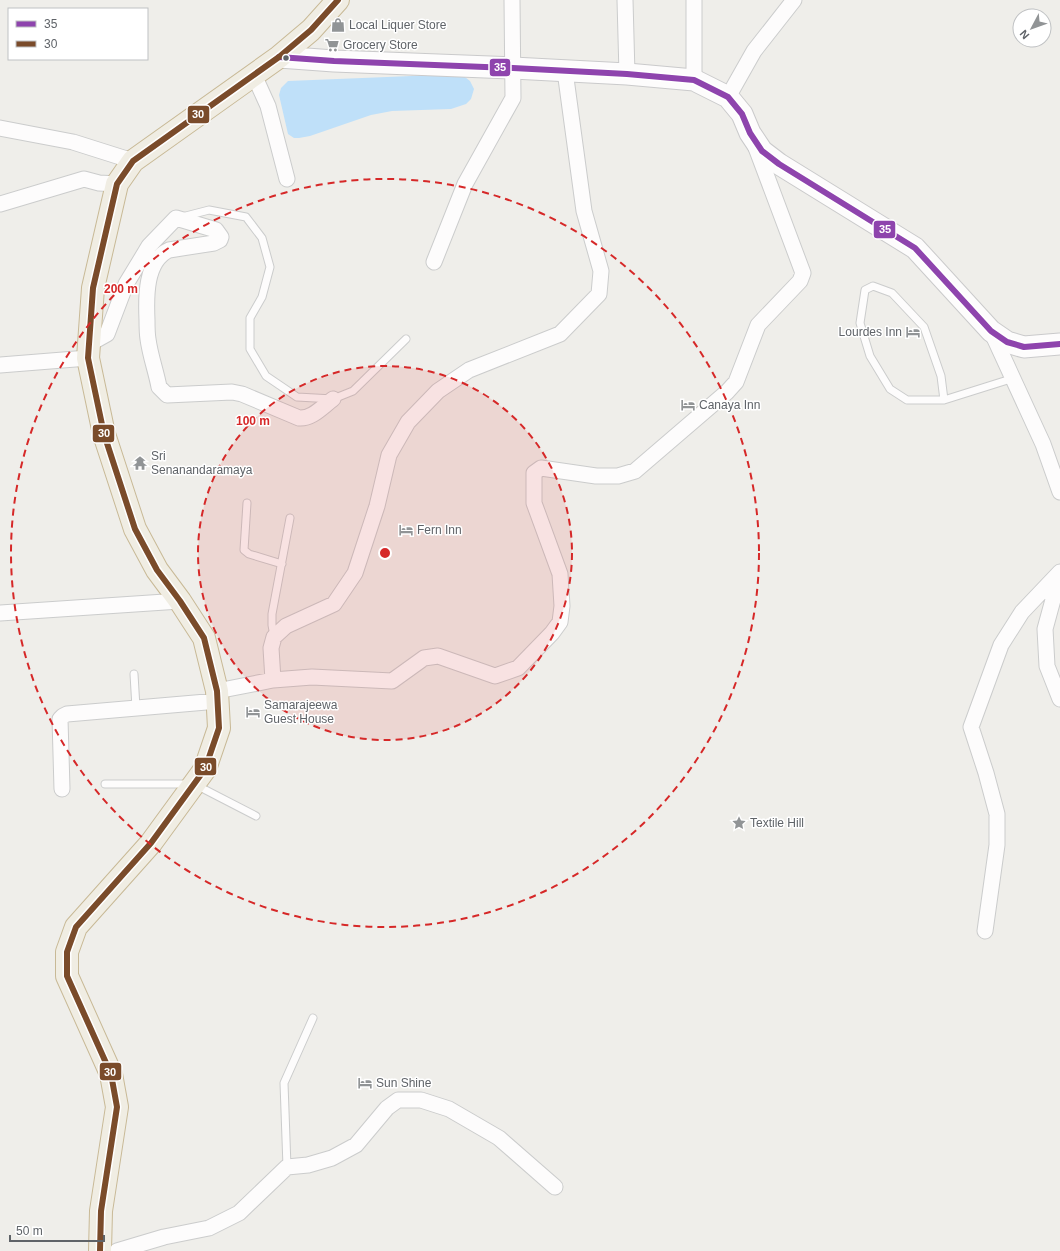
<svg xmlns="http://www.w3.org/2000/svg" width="1060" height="1251" font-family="Helvetica,sans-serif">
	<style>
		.water { fill: #bfe0f9 }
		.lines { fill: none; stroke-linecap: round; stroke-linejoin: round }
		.lane-casing { stroke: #cbcccc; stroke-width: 9 }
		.street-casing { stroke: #cbcccc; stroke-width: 17 }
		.secondary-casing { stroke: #cacacb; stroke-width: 23 }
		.highway-casing { stroke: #c8b996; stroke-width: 24 }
		.lane { stroke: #fdfcfc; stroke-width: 7 }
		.street { stroke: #fdfcfc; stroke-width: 15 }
		.secondary { stroke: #fdfcfc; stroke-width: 21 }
		.highway { stroke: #f0ede3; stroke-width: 22 }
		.bus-1-casing { stroke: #fff; stroke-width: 9 }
		.bus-2-casing { stroke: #fff; stroke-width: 9 }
		.bus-1 { stroke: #8e44ad; stroke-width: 6 }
		.bus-2 { stroke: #7a4b2a; stroke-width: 6 }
		.ring { fill: none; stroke: #d62828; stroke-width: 2; stroke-dasharray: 7 5 }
		.bus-dot { fill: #5f6368; stroke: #fff; stroke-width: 1.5 }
		.labels { text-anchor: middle; stroke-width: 3; stroke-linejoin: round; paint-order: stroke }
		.poi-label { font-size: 12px; fill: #5f6368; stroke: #fff; text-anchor: start }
		.centre { fill: #d62828; stroke: #fff; stroke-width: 2 }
		.ring-label { font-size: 12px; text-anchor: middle; font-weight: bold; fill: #d62828; stroke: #fff; stroke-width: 3; stroke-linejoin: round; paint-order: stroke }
		.line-badge { stroke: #fff; stroke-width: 1.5 }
		.badge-label { font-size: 11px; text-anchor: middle; font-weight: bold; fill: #fff }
	</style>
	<rect width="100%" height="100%" fill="#efeeea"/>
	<path class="water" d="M461 74 470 81 474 89 471 99 466 104 451 109 392 111 371 115 310 136 299 138H294L288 134 279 95 281 88 288 81Z"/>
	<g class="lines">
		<defs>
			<path id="lane" d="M182 217 209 210 246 217 262 238 270 267 262 297 250 318V349L266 376 297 397 333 399 353 391 406 339
				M944 400 941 376 924 327 892 293 873 286 865 290 860 323 870 356 890 389 907 400H944L1014 378
				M247 503 244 550 249 554 282 564
				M274 636 272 625V614L290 518
				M134 674 136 708
				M105 784H194L256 816
				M287 1167 284 1083 313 1018"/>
			<path id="street" d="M625 0 627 74
				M254 75 268 106 287 179
				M694 80V0
				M728 97 754 51 794 0
				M0 128 73 142 133 161
				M0 204 84 179 99 183 117 184
				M434 262 465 184 513 98 512 0
				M992 333 1043 444 1060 492
				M89 344 107 334 126 284 149 246 176 218 216 230 221 237 220 240 214 243 169 250C145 261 146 298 147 320 147 326 147 333 148 339 150 355 156 371 159 387L167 395 232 392 242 394 299 418C312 419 322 407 333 399
				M0 365 88 358
				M1060 574 1045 629 1047 666 1060 699
				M0 613 180 601
				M273 680 271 648 274 637 286 626 334 604 355 573 377 506 389 455 408 422 438 391 469 370 560 334 599 294 601 271 584 211 565 71
				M217 691 273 680 312 677 392 681 424 658 438 656 495 676 518 668 552 633 560 622 562 606 560 574 534 503V473L541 468 596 476H618L635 471 727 392 736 382 758 325 800 281 803 273 755 145
				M62 789 60 719 63 716 67 714 218 701
				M985 931 997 845V814L986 773 971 727 1001 645 1022 612 1060 572
				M117 1251 164 1237 209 1228 239 1213 287 1167 308 1165 332 1158 356 1145 387 1108 398 1100H421L449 1109 499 1138 555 1187"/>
			<path id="secondary" d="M279 57 334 61 513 68 627 74 694 80 728 97 742 114 750 133 762 151 779 164 915 248 991 331 1007 342 1024 347 1060 344"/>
			<path id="highway" d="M100 1251 101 1211 117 1107 111 1074 67 976V952L76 927 151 843 205 769 219 728 217 691 204 638 180 601 157 570 135 529 104 434 88 358 93 288 117 184 133 161 279 57 311 30 338 0"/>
		</defs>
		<use href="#lane" class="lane-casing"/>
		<use href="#street" class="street-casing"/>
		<use href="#secondary" class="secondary-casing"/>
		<use href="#highway" class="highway-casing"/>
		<use href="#lane" class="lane"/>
		<use href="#street" class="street"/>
		<use href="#secondary" class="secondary"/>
		<use href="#highway" class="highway"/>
		<defs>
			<path id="bus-1" d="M279 57 334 61 513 68 627 74 694 80 728 97 742 114 750 133 762 151 779 164 915 248 991 331 1007 342 1024 347 1060 344"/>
			<path id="bus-2" d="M100 1251 101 1211 117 1107 111 1074 67 976V952L76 927 151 843 205 769 219 728 217 691 204 638 180 601 157 570 135 529 104 434 88 358 93 288 117 184 133 161 279 57 311 30 338 0"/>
		</defs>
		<use href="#bus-1" class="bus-1-casing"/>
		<use href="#bus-2" class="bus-2-casing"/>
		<use href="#bus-1" class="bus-1"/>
		<use href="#bus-2" class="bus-2"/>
	</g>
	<circle cx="385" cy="553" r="187" fill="#d62828" fill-opacity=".12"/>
	<g class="ring">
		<circle cx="385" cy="553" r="187"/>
		<circle cx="385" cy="553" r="374"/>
	</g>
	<defs>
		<symbol id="shop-bare" viewBox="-9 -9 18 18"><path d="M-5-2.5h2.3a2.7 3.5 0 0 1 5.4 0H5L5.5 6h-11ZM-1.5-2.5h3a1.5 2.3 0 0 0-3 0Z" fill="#919496" stroke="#fff" stroke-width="2.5" paint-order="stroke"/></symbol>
		<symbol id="supermarket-bare" viewBox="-9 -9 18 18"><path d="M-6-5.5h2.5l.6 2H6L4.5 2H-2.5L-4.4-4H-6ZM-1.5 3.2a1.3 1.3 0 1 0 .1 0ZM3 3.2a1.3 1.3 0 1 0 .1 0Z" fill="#919496" stroke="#fff" stroke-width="2.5" paint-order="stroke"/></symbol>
		<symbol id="hotel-bare" viewBox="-9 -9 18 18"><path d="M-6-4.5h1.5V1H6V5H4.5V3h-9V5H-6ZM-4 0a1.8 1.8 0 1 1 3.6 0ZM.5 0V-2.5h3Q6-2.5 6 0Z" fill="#919496" stroke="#fff" stroke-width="2.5" paint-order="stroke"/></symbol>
		<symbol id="temple-bare" viewBox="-9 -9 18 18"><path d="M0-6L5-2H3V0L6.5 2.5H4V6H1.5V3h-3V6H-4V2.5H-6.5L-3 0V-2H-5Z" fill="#919496" stroke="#fff" stroke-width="2.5" paint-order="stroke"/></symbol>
		<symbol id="sight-bare" viewBox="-9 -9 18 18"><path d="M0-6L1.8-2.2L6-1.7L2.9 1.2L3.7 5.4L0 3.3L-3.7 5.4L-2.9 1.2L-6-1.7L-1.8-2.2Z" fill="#919496" stroke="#fff" stroke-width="2.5" paint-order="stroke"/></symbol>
	</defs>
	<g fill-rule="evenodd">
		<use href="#shop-bare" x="328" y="15" width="20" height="20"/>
		<use href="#supermarket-bare" x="322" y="35" width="20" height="20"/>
		<use href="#hotel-bare" x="903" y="322" width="20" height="20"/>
		<use href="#hotel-bare" x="678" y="395" width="20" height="20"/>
		<use href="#temple-bare" x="130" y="453" width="20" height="20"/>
		<use href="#hotel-bare" x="396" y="520" width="20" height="20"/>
		<use href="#hotel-bare" x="243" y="702" width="20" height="20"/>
		<use href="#sight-bare" x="729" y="813" width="20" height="20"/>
		<use href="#hotel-bare" x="355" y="1073" width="20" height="20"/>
	</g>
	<circle class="bus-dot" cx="286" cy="58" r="3.5"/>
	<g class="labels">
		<g class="poi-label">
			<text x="349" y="29">Local Liquer Store</text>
			<text x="343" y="49">Grocery Store</text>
			<text x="902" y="336" text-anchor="end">Lourdes Inn</text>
			<text x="699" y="409">Canaya Inn</text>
			<text x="151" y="460">Sri<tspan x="151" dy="14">Senanandaramaya</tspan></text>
			<text x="417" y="534">Fern Inn</text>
			<text x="264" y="709">Samarajeewa<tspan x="264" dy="14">Guest House</tspan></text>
			<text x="750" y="827">Textile Hill</text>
			<text x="376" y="1087">Sun Shine</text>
		</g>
	</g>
	<circle cx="385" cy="553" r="6" class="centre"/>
	<g class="ring-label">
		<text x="121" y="293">200 m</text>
		<text x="253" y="425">100 m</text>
	</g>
	<g class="line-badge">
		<rect x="489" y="58" width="22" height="19" rx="4" fill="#8e44ad"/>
		<rect x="187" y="105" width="23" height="19" rx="4" fill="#7a4b2a"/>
		<rect x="873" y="220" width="23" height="19" rx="4" fill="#8e44ad"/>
		<rect x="92" y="424" width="23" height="19" rx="4" fill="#7a4b2a"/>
		<rect x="194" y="757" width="23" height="19" rx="4" fill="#7a4b2a"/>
		<rect x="99" y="1062" width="23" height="19" rx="4" fill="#7a4b2a"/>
	</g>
	<g class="badge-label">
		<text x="500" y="71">35</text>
		<text x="198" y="118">30</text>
		<text x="885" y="233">35</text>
		<text x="104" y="437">30</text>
		<text x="206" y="771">30</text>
		<text x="110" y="1076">30</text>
	</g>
	<rect x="8" y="8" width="140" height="52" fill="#ffffff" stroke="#bfc1c3"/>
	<rect x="16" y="21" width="20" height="6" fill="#8e44ad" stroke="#bfc1c3"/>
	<text x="44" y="28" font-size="12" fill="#5f6368">35</text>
	<rect x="16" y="41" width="20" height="6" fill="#7a4b2a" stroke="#bfc1c3"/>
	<text x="44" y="48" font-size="12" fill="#5f6368">30</text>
	<g transform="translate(1032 28) rotate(229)"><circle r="19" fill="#ffffff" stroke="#bfc1c3"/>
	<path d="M0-3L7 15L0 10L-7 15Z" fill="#919496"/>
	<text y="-6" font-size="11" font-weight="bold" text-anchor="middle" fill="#5f6368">N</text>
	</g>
	<path d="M10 1235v6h94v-6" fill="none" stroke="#5f6368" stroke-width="2"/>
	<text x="16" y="1235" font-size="12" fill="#5f6368" stroke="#ffffff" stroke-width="3" paint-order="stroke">50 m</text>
</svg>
